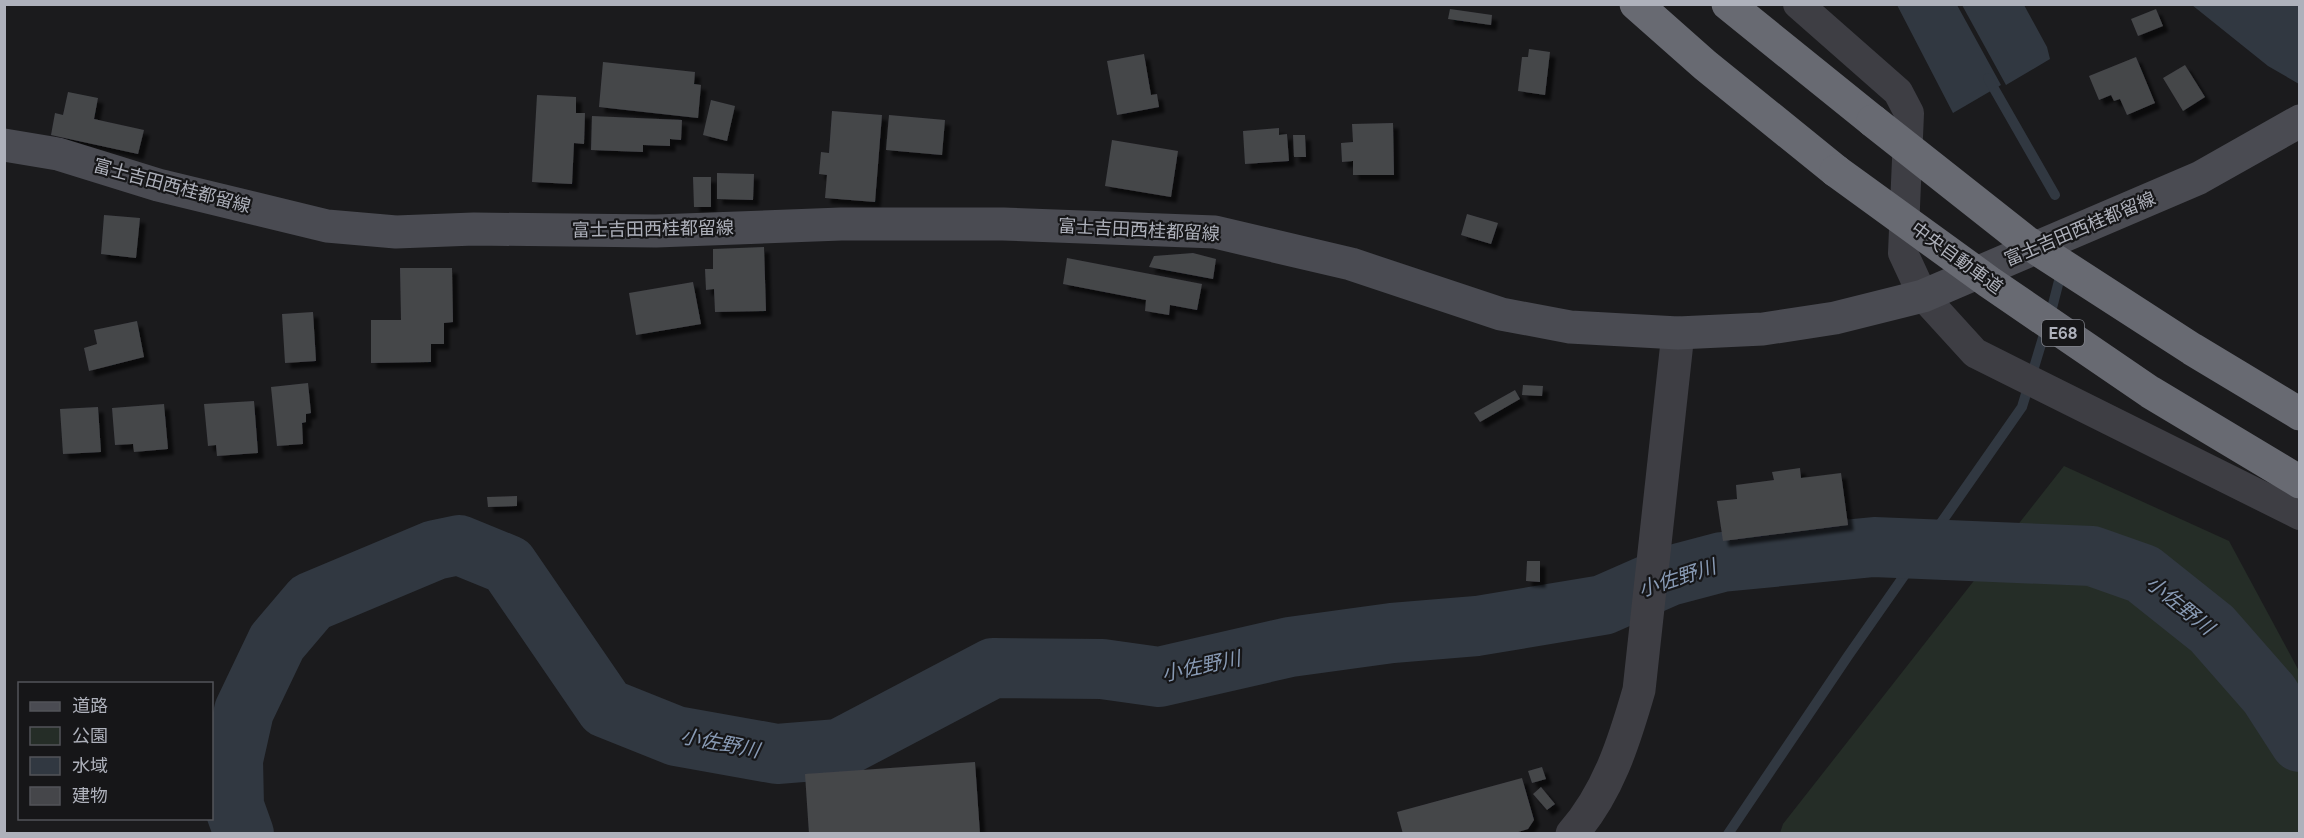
<svg xmlns="http://www.w3.org/2000/svg" width="2304" height="838" font-family="Raleway,'Noto Sans JP',sans-serif">
	<style>
		.green { fill: #252d27 }
		.water { fill: #313841 }
		.lines { fill: none; stroke-linecap: round; stroke-linejoin: round }
		.stream { stroke: #313841; stroke-width: 10 }
		.river { stroke: #313841; stroke-width: 60 }
		.building { fill: #45464a; filter: url(#shadow) }
		.minor { stroke: #3e3e44; stroke-width: 30 }
		.tertiary { stroke: #3e3e44; stroke-width: 33 }
		.secondary { stroke: #4a4b52; stroke-width: 33 }
		.motorway { stroke: #686a72; stroke-width: 33 }
		.motorway-bridge { stroke: #686a72; stroke-width: 33 }
		.labels { text-anchor: middle; stroke-width: 4.5; stroke-linejoin: round; paint-order: stroke }
		.shield { fill: #161618; stroke: #80828a; stroke-width: 1.5 }
		.shield-label { font-size: 16px; font-weight: bold; fill: #aeb1bb }
		.street-label { font-size: 18px; fill: #aeb1bb; stroke: #161618 }
		.water-label { font-size: 20px; font-style: italic; fill: #889ab4; stroke: #161618 }
	</style>
	<defs>
		<filter id="shadow"><feDropShadow dx="5.5" dy="5.5" stdDeviation="1.5" flood-color="#0009"/></filter>
	</defs>
	<rect width="100%" height="100%" fill="#1b1b1d"/>
	<path class="green" d="M2064 466 2229 541 2299 671V833H1780L1783 824Z"/>
	<path class="water" d="M1897 5H1957L2001 85 1953 113Z
		M1962 5H2024L2047 47 2050 59 2006 85Z
		M2192 5H2299V84L2268 66Z"/>
	<g class="lines">
		<path class="stream" d="M1988 78 2055 195
			M1728 834 1848 656 2022 407 2052 308 2062 269"/>
		<path class="river" d="M244 834 234 806 233 760 244 711 277 642 311 602 435 550 459 545 508 565 606 708 676 736 777 754 839 749 993 668 1102 669 1159 677 1290 647 1392 633 1477 626 1603 605 1669 576 1722 562 1874 547 2092 556 2143 574 2212 629 2269 694 2300 742"/>
	</g>
	<path class="building" d="M1450 9 1492 15 1491 25 1448 19Z
		M2156 9 2163 26 2138 36 2131 19Z
		M1529 49 1550 52 1545 95 1518 91 1522 57H1528Z
		M1144 54 1151 95 1157 94 1159 107 1117 115 1107 61Z
		M2136 57 2155 103 2127 115 2120 99 2114 101 2111 95 2099 100 2089 76Z
		M603 62 695 72 694 84 701 85 698 118 599 107Z
		M2185 65 2205 97 2183 111 2163 78Z
		M68 92 98 98 94 119 144 130 138 154 51 135 55 113 63 115Z
		M537 95 576 97V113H585L584 144 574 143 572 184 532 182Z
		M711 100 735 106 727 141 703 135Z
		M832 111 882 115 875 202 825 198 827 175 819 174 821 152 829 153Z
		M889 115 945 120 942 155 886 150Z
		M592 116 682 120 681 140 670 139V146L643 145V152L591 150Z
		M1393 123 1394 175H1353V161L1342 162 1341 143 1353 142 1352 124Z
		M1279 128V135L1287 134 1289 161 1245 164 1243 131Z
		M1293 135H1305L1306 157H1294Z
		M1112 140 1178 151 1171 197 1105 186Z
		M717 173 754 174 753 200 717 199Z
		M693 177H711V207H694Z
		M1467 214 1498 223 1491 244 1461 235Z
		M104 215 140 218 136 258 101 254Z
		M764 247 766 311 715 312 714 289 706 290 705 269H713V249Z
		M1193 253 1216 259 1213 279 1149 267 1154 256Z
		M1067 258 1202 284 1197 310 1170 305 1169 315 1145 311 1146 300 1063 284Z
		M400 268H452L453 322 444 323V344H431V362L371 363V320H401Z
		M693 282 701 324 636 335 629 293Z
		M313 312 316 361 285 363 282 314Z
		M137 321 144 357 89 371 84 348 97 344 94 330Z
		M308 383 311 413 306 414V422L302 423 303 444 277 446 271 387Z
		M1523 385 1543 386 1542 396 1522 395Z
		M1515 390 1520 399 1480 422 1474 413Z
		M254 401 258 453 217 456 216 445 208 446 204 404Z
		M164 404 168 449 134 452 133 444 115 445 112 408Z
		M98 407 101 452 63 454 60 409Z
		M1800 468 1801 478 1841 473 1848 525 1723 541 1717 501 1737 499 1736 485 1774 480 1772 472Z
		M517 496V506L488 507 487 497Z
		M1527 561H1540V582L1526 581Z
		M975 762 980 834H809L805 774Z
		M1542 767 1546 779 1532 783 1528 771Z
		M1522 778 1534 820 1528 829 1512 834H1403L1397 812Z
		M1541 787 1555 804 1547 810 1533 794Z"/>
	<g class="lines">
		<path class="minor" d="M1798 4 1898 92 1909 113 1903 253 1923 296 1975 353 2300 515"/>
		<path class="tertiary" d="M1572 834C1608 793 1624 742 1639 690L1678 333"/>
		<path class="secondary" d="M4 145 58 154 158 185 327 226 396 232 474 229 656 231 841 224H1003L1215 232 1351 264 1501 314 1570 327 1678 333 1763 329 1835 318 1923 296 2199 178 2300 121"/>
		<path class="motorway" d="M1636 4 1705 65 1836 171
			M1728 4 1873 121"/>
		<path class="motorway-bridge" d="M1873 121 2025 241 2192 349 2300 414
			M1836 171 1989 282 2150 392 2300 482"/>
	</g>
	<g class="labels">
		<rect class="shield" x="2042" y="320" width="42" height="26" rx="4.5"/>
		<g class="shield-label">
			<text x="2063" y="339">E68</text>
		</g>
		<g class="street-label">
			<text transform="translate(172 186) rotate(15)" y="6">富士吉田西桂都留線</text>
			<text transform="translate(653 229) rotate(-1)" y="6">富士吉田西桂都留線</text>
			<text transform="translate(2080 229) rotate(-23)" y="6">富士吉田西桂都留線</text>
			<text transform="translate(1139 230) rotate(3)" y="6">富士吉田西桂都留線</text>
			<text transform="translate(1957 258) rotate(36)" y="6">中央自動車道</text>
		</g>
		<g class="water-label">
			<text transform="translate(1677 578) rotate(-18)" y="7">小佐野川</text>
			<text transform="translate(2180 605) rotate(39)" y="7">小佐野川</text>
			<text transform="translate(1201 666) rotate(-12)" y="7">小佐野川</text>
			<text transform="translate(720 743) rotate(11)" y="7">小佐野川</text>
		</g>
	</g>
	<rect width="2304" height="838" fill="none" stroke="#aeb1bb" stroke-width="12"/>
	<rect x="18" y="682" width="195" height="138" fill="#161618" stroke="#535459" stroke-width="1.5"/>
	<rect x="30" y="702" width="30" height="9" fill="#4a4b52" stroke="#535459" stroke-width="1.5"/>
	<text x="72" y="712" font-size="18" fill="#aeb1bb">道路</text>
	<rect x="30" y="727" width="30" height="18" fill="#252d27" stroke="#535459" stroke-width="1.5"/>
	<text x="72" y="742" font-size="18" fill="#aeb1bb">公園</text>
	<rect x="30" y="757" width="30" height="18" fill="#313841" stroke="#535459" stroke-width="1.5"/>
	<text x="72" y="772" font-size="18" fill="#aeb1bb">水域</text>
	<rect x="30" y="787" width="30" height="18" fill="#45464a" stroke="#535459" stroke-width="1.5"/>
	<text x="72" y="802" font-size="18" fill="#aeb1bb">建物</text>
</svg>
